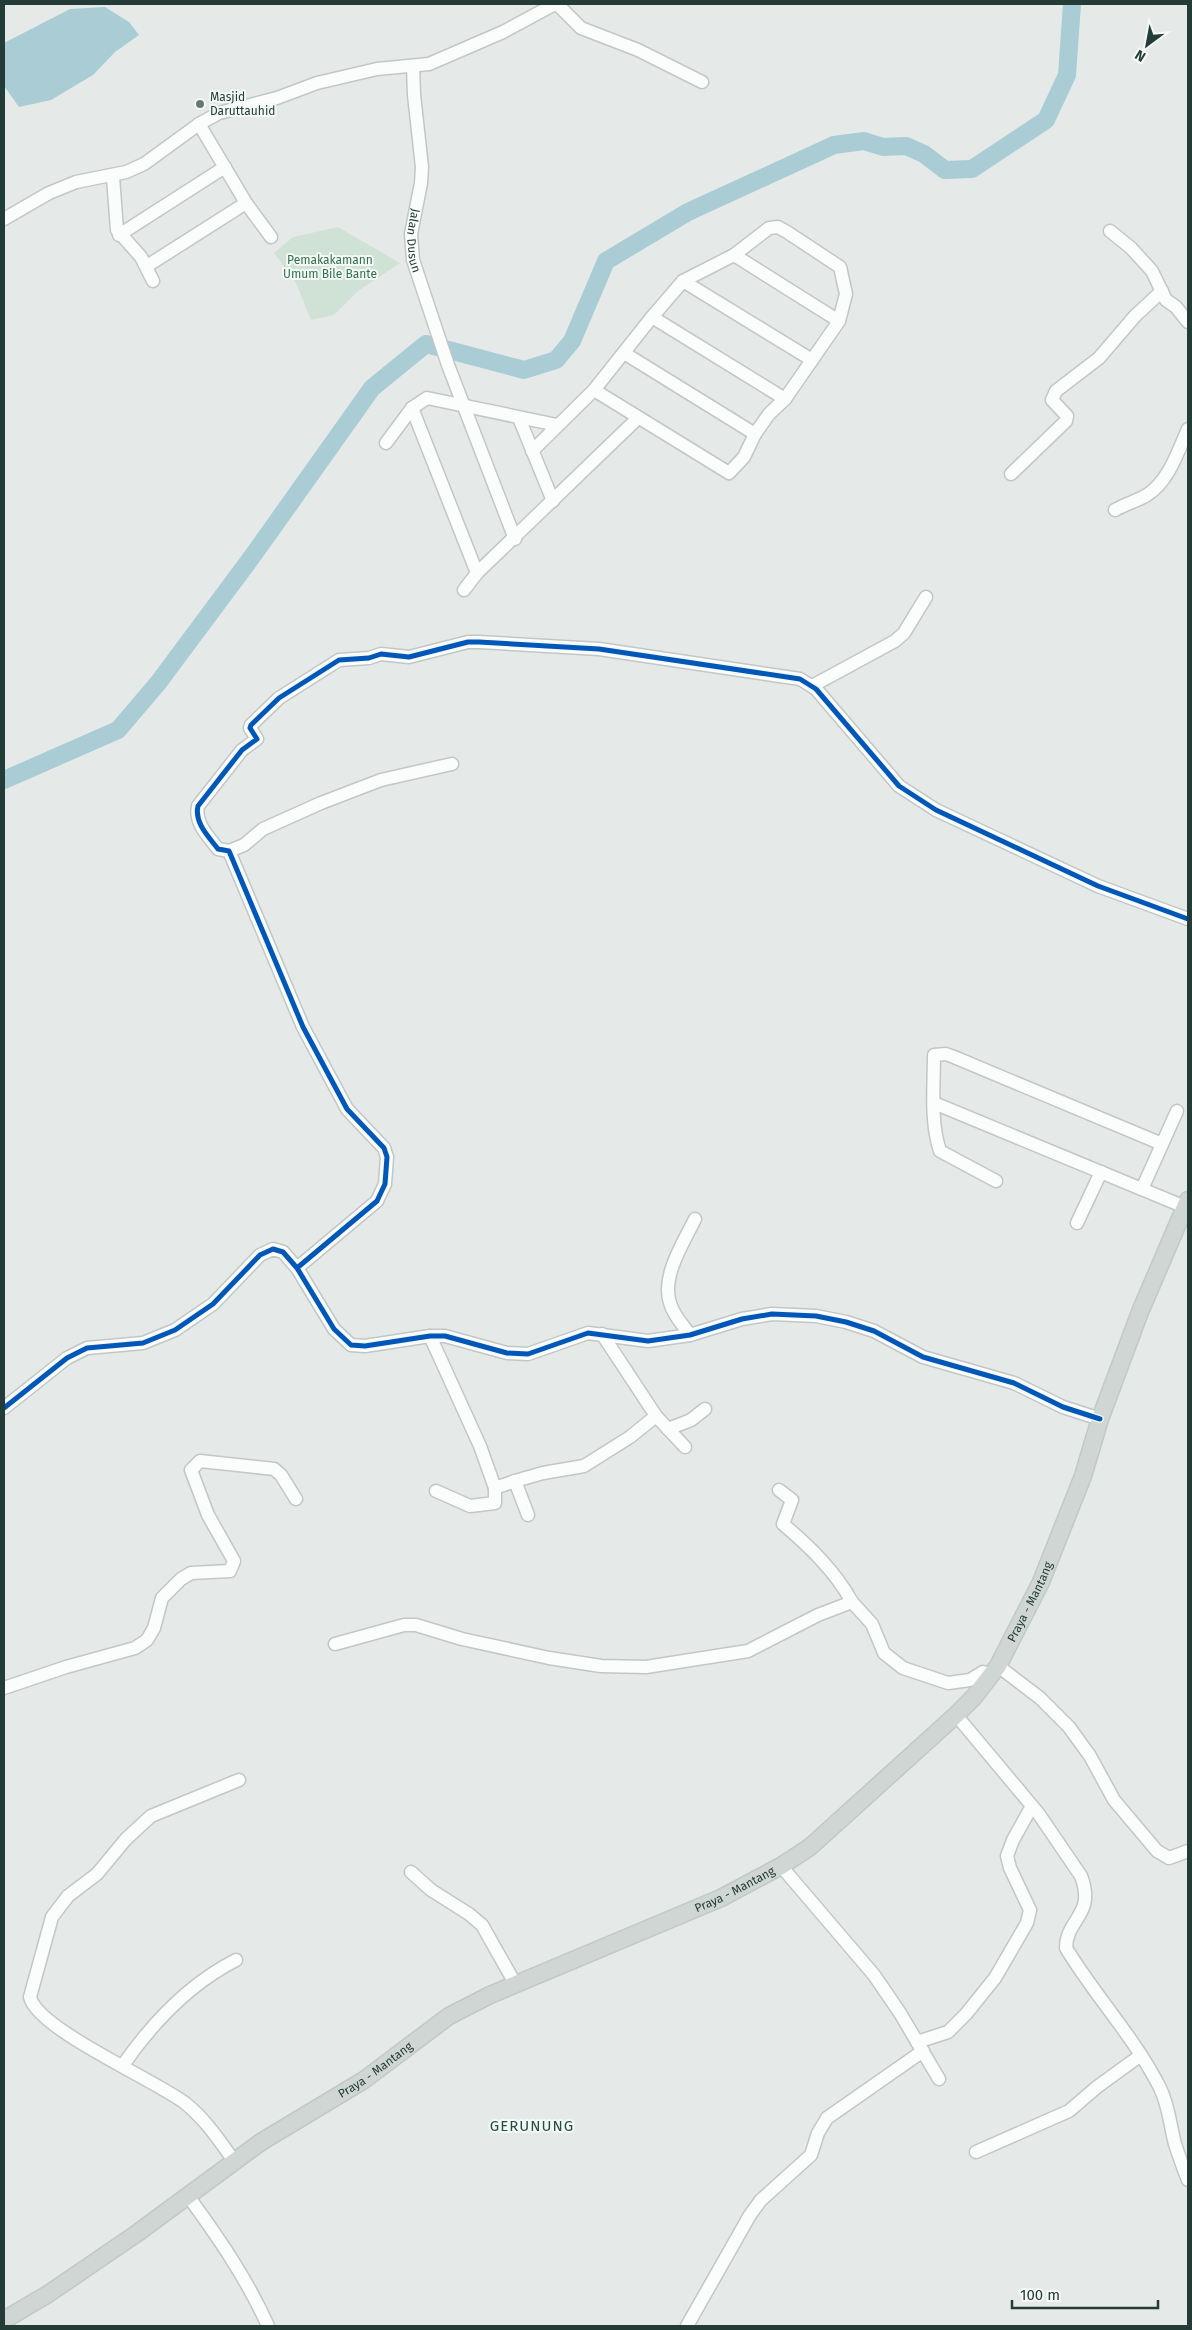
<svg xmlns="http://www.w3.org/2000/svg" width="1192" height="2330" font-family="'Fira Sans',sans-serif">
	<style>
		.green { fill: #d0e2d6 }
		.water { fill: #aaccd5 }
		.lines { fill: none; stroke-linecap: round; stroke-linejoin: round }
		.river { stroke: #aaccd5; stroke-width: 18 }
		.minor-casing { stroke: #c2c7c5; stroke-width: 15 }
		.major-casing { stroke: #c1c9c7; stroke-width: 19 }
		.minor { stroke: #fbfcfc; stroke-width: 12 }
		.major { stroke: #cfd6d4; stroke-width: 16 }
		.cycleway-casing { stroke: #f4f9f7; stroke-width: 8 }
		.cycleway { stroke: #0057b8; stroke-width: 5 }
		.poi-dot { fill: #687975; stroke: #f4f9f7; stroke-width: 2 }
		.labels { text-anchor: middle; stroke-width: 4; stroke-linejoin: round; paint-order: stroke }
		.poi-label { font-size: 12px; fill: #243c37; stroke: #f4f9f7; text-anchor: start }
		.street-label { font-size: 12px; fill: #243c37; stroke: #f4f9f7 }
		.park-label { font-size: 12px; fill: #32704e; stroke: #f4f9f7 }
		.quarter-label { font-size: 15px; letter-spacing: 1px; fill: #224d45; stroke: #f4f9f7 }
	</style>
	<rect width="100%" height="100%" fill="#e5eae8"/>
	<path class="green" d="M338 227 400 263 358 291 334 315 311 320 296 283 274 253 293 237Z"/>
	<path class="water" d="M105 7 129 22 139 35 115 52 93 75 51 100 19 107 4 86V43L70 9Z"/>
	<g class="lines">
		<path class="river" d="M4 780 118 730 158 683 254 554 372 388 426 344 524 370 556 360 572 341 606 261 688 212 834 145 864 141 883 147 906 146 924 154 945 170 972 169 1046 120 1067 75 1072 4"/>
		<defs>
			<g id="minor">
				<path d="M557 4 581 28 638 50 702 82"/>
				<path id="s1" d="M413 66 414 95 422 167 421 183 411 234 413 260 448 365 515 539"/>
				<path d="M199 124 246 203 271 237"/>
				<path d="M113 177 117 230 141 257 153 281"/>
				<path d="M4 219 49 193 76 182 126 172 144 164 199 124 219 113 277 98 317 83 377 69 429 64 503 32 555 4"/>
				<path d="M1110 231 1131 248 1152 271 1166 300 1176 307 1188 322"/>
				<path d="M119 235 225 167"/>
				<path d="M734 255 839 321"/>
				<path d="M147 266 246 203"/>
				<path d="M683 281 812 360"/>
				<path d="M652 317 785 399"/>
				<path d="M624 353 755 434"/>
				<path d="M412 408 477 573"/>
				<path d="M519 418 553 501"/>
				<path d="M386 443 412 408 427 398 557 425"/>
				<path d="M532 451 594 390 652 317 683 281 734 255 769 228 778 227 787 232 840 267 846 294 839 321 785 399 769 414 755 434 744 457 729 473 594 390"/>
				<path d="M1011 474 1066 421 1067 416 1052 400 1056 391 1099 358 1135 316 1162 291"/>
				<path d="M1115 510C1125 504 1137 501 1147 495 1169 481 1178 451 1188 429"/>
				<path d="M464 590 477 573 638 418"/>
				<path d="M812 686 895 641 904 633 926 597"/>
				<path d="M229 851 244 845 263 829 321 803 381 780 452 764"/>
				<path d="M934 1103 1185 1207"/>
				<path d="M996 1181 940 1151C930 1121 934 1086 934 1055L946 1054 954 1057 1162 1144"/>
				<path d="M1142 1189 1177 1111"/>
				<path d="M1077 1223 1101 1172"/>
				<path d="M297 1268 377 1201 385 1184 387 1157 384 1148 347 1109 303 1027 229 851 218 849C209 837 194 823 198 806L242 750 257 739 250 728 251 725 279 698 339 660 369 658 381 654 409 657 468 642H479L599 649 800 679 816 689 899 786 936 810 1098 886 1188 919"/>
				<path d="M602 1334 656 1416 685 1447"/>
				<path d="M690 1335C683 1325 673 1315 670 1303 661 1276 684 1242 695 1219"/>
				<path d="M430 1336 480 1446 495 1488 515 1481 528 1515"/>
				<path d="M4 1408 67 1358 87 1348 143 1343 175 1330 213 1304 260 1255 273 1249 283 1252 297 1268 334 1329 351 1345 365 1346 430 1336H445L507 1353 528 1354 588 1333 648 1341 690 1335 742 1319 772 1314 816 1316 846 1322 874 1331 923 1357 1014 1383 1063 1407 1100 1419"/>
				<path d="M668 1429 691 1420 705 1409"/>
				<path d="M515 1481 543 1473 584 1466 630 1437 656 1416"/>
				<path d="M779 1490 792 1500 783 1524C810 1547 835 1571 852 1602"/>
				<path d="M436 1491 470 1506 495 1503V1488"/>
				<path d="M335 1644 404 1625H416L462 1639 549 1658 601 1666 646 1667 748 1651 818 1615 852 1602 872 1624 884 1653 903 1668 948 1683 970 1680 983 1672 992 1675"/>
				<path d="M998 1666 1040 1698 1069 1727 1090 1756 1114 1800 1157 1851 1169 1858 1188 1851"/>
				<path d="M4 1688 66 1667 135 1648 147 1640 154 1628 162 1598 181 1579 191 1573 230 1571 234 1561 208 1515 191 1470 200 1461 274 1469 281 1475 296 1499"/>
				<path d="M956 1715 1038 1813 1081 1876C1096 1915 1066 1919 1066 1948 1095 1996 1135 2038 1160 2088 1169 2106 1170 2125 1175 2144 1179 2156 1183 2168 1188 2180"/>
				<path d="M781 1866 874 1975 900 2013 939 2079"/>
				<path d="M411 1872 431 1890 469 1914 482 1925 516 1985"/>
				<path d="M917 2042 948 2032 966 2014 995 1978 1027 1923 1030 1910 1010 1868 1007 1856 1013 1840 1032 1806"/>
				<path d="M123 2065C153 2022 189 1984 236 1960"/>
				<path d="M976 2152 1069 2111 1097 2087 1141 2055"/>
				<path d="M234 2161C219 2140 206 2120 185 2103 155 2080 37 2029 30 1997L52 1917 68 1896 97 1874 126 1839 151 1816 239 1780"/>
				<path d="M188 2196C218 2237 247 2279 268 2326"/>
				<path d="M687 2326 750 2215 761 2200 811 2155 818 2133 827 2118 923 2051"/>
			</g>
			<g id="major">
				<path id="s2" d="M4 2320 48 2294 136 2234 261 2142 364 2080 449 2016 490 1995 721 1898 781 1866 810 1847 956 1715 974 1697 998 1666 1041 1582 1083 1476 1100 1419 1140 1312 1188 1200"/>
			</g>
		</defs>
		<use href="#minor" class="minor-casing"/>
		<use href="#major" class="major-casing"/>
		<use href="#minor" class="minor"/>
		<use href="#major" class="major"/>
		<defs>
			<path id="cycleway" d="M297 1268 377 1201 385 1184 387 1157 384 1148 347 1109 303 1027 229 851 218 849C209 837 194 823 198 806L242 750 257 739 250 728 251 725 279 698 339 660 369 658 381 654 409 657 468 642H479L599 649 800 679 816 689 899 786 936 810 1098 886 1188 919
				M4 1408 67 1358 87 1348 143 1343 175 1330 213 1304 260 1255 273 1249 283 1252 297 1268 334 1329 351 1345 365 1346 430 1336H445L507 1353 528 1354 588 1333 648 1341 690 1335 742 1319 772 1314 816 1316 846 1322 874 1331 923 1357 1014 1383 1063 1407 1100 1419"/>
		</defs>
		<use href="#cycleway" class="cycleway-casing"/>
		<use href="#cycleway" class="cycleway"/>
	</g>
	<circle class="poi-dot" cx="200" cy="104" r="5"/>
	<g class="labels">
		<g class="poi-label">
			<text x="210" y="101">Masjid<tspan x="210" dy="14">Daruttauhid</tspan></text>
		</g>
		<g class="street-label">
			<text dy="4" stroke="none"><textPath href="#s1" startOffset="176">Jalan Dusun</textPath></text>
			<text dy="4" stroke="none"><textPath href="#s2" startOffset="1272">Praya - Mantang</textPath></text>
			<text dy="4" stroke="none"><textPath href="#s2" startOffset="852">Praya - Mantang</textPath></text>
			<text dy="4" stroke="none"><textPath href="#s2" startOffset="448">Praya - Mantang</textPath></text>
		</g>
		<g class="park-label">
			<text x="330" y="264">Pemakakamann<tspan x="330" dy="14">Umum Bile Bante</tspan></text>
		</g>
		<g class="quarter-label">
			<text x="532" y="2131">GERUNUNG</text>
		</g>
	</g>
	<rect width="1192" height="2330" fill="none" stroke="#243c37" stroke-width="10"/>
	<g transform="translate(1147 45) rotate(212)" stroke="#f4f9f7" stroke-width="4" paint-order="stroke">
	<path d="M0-4L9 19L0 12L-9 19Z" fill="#243c37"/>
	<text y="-8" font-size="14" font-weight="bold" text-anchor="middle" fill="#243c37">N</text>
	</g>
	<path d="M1012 2300v8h146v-8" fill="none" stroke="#243c37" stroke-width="2.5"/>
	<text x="1020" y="2300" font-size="15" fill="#243c37" stroke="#f4f9f7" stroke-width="4" paint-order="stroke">100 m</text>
</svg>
